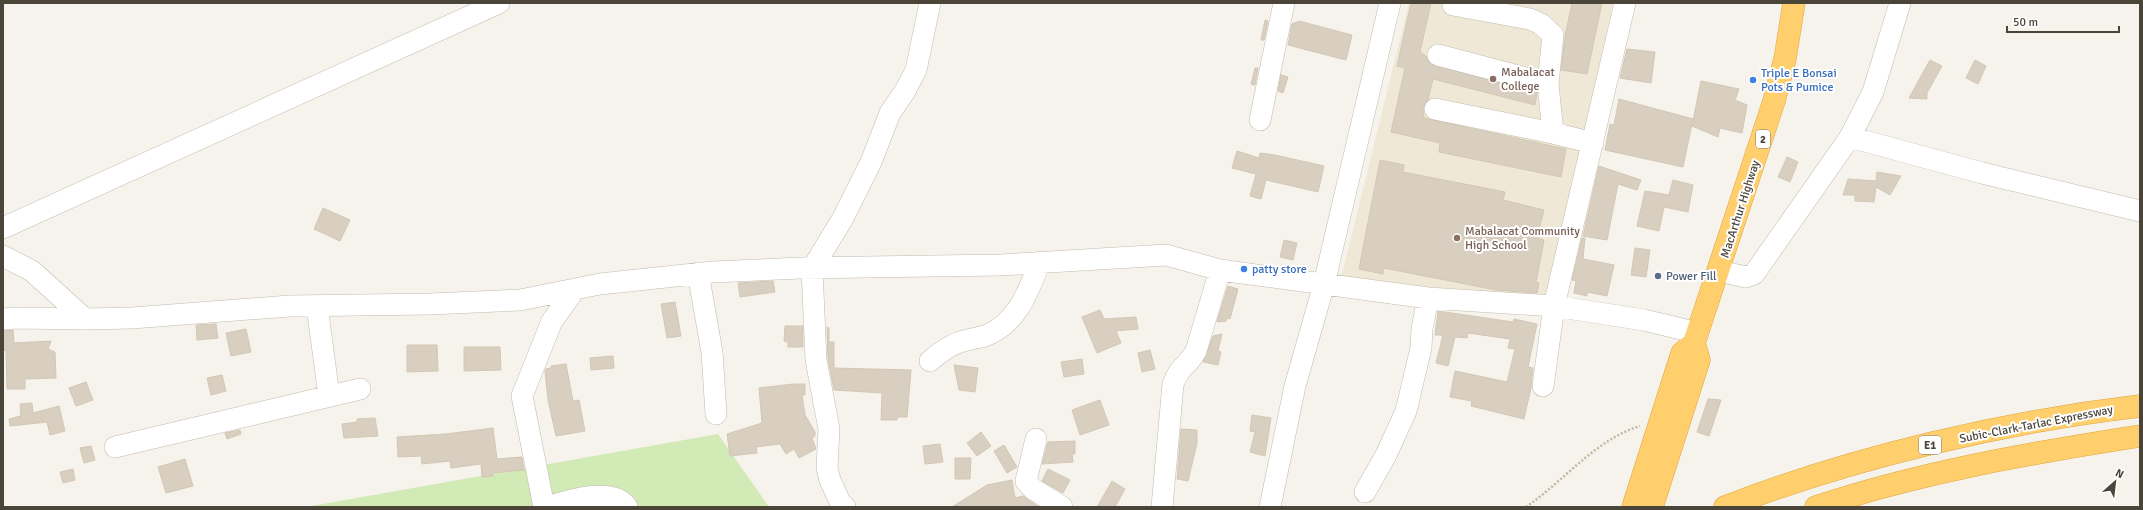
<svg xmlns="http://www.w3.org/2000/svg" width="2143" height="510" font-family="Signika,sans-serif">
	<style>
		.education { fill: #efe8d6 }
		.green { fill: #d2eab5 }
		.building { fill: #d8cfc1; stroke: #d3c7b4 }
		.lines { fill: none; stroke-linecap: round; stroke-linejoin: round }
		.minor-casing { stroke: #c2bbae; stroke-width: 22 }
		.highway-casing { stroke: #e0a43c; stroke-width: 23 }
		.path { stroke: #c4b79f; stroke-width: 2.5; stroke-dasharray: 2 2; stroke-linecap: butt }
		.minor { stroke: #fff; stroke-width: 21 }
		.highway { stroke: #ffcf6e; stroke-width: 22 }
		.education-dot { fill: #8d6e63; stroke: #fff; stroke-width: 1.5 }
		.shop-dot { fill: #3f7fe0; stroke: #fff; stroke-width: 1.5 }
		.service-dot { fill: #5c6f8a; stroke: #fff; stroke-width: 1.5 }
		.labels { text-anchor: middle; stroke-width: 4; stroke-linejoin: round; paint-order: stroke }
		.shield { fill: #fff; stroke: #817c74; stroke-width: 1 }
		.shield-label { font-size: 11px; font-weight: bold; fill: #4b4439 }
		.education-label { font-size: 12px; fill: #785e54; stroke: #fff; text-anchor: start }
		.shop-label { font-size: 12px; fill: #366cbe; stroke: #fff; text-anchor: start }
		.street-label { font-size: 12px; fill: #4b4439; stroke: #fff }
		.service-label { font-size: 12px; fill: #4e5e75; stroke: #fff; text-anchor: start }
	</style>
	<rect width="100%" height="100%" fill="#f6f3ec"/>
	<path class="education" d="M1409 3H1613L1551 300 1341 278Z"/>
	<path class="green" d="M718 434 769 507H306Z"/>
	<path class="building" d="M1411 3H1431L1420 52 1426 56 1430 64 1537 93 1535 105 1433 79 1428 100 1423 106 1424 118 1566 149 1561 177 1439 152 1440 143 1391 132 1405 68 1397 66Z
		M1572 3H1602L1587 74 1561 70 1565 36Z
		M1265 20 1268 21 1264 40H1261Z
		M1299 21 1352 35 1346 60 1288 45 1292 24Z
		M1627 49 1655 52 1651 83 1620 78Z
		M1930 60 1942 66 1927 93V99L1909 98Z
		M1975 60 1986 66 1978 84 1966 78Z
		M1255 68H1258L1255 85 1251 84Z
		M1281 75 1288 77 1283 93 1278 91Z
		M1701 81 1739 89 1735 100 1747 105 1742 133 1720 128 1718 137 1692 126Z
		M1619 99 1693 119 1683 167 1605 150 1610 124 1614 125Z
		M1237 151 1259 158 1260 153 1275 155 1324 166 1318 192 1266 180 1261 199 1250 196 1256 174 1232 168Z
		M1787 157 1798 162 1790 182 1778 177Z
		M1380 160 1404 165 1403 172 1505 192 1503 200 1544 210 1537 238 1544 240 1536 282 1539 283 1537 293 1496 290 1384 268 1383 274 1359 269Z
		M1599 166 1641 180 1637 190 1618 184 1607 240 1583 236Z
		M1877 172 1901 176 1890 195 1876 187 1874 202 1855 201V195H1843L1848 179 1876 181Z
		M1673 180 1693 185 1688 212 1664 207 1659 231 1637 226 1645 191 1669 195Z
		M323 208 350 220 340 241 314 229Z
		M1582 238H1585L1583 259 1614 265 1607 296 1587 292V296L1574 293 1576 281 1572 280Z
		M1284 240 1297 243 1293 260 1280 257Z
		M1635 248 1650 250 1646 277 1631 275Z
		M773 281 775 292 740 297 738 283Z
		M1228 286 1238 289 1230 319 1227 318 1226 321 1217 322Z
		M675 302 681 336 667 338 661 304Z
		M1100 310 1104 319 1136 317 1138 329 1116 331 1121 343 1097 353 1082 317Z
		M1438 311 1513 322 1514 319 1537 324 1528 367 1533 368 1531 388 1524 419 1471 406 1472 401 1450 397 1455 371 1507 382 1515 349 1508 348 1510 339 1468 333 1467 338 1455 337 1448 366 1436 363 1443 335H1435Z
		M216 324 218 338 197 340 196 325Z
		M785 326H803V347H788V342L784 341Z
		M827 327 829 328V342H834V368L911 370 907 417H897V420H881L882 393 834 390 828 359Z
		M246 329 251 352 231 356 226 333Z
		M13 330 14 343 51 341 48 349 55 352 56 378 25 379V389H7L6 350 3 351V331Z
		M1222 334 1218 351 1221 352 1218 365 1203 362 1213 336Z
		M407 345H437L438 371 407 372Z
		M464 347H500L501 370 464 371Z
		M1150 350 1155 369 1142 372 1138 353Z
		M613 356 614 368 591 370 590 358Z
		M1082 359 1084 374 1064 377 1061 362Z
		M566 364 573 401 579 400 585 431 556 436 548 400 545 371 546 369 551 368V366Z
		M954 365 978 368 975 392 959 390Z
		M222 375 226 391 211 395 207 378Z
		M86 382 93 400 76 406 69 388Z
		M793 384H805V395H802L805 415 815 432V436L812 438 816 449 799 458 794 449 786 454 780 444 756 447 757 453 730 456 727 434 762 423 759 388Z
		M1708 399 1721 400 1709 436 1697 432Z
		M1100 400 1109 425 1080 435 1072 410Z
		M32 403 33 413 59 406 65 431 50 435 47 422 10 426 9 419 21 416 20 404Z
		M1252 415 1271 418 1265 456 1250 452 1255 432 1250 431Z
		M375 418 378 436 344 438 342 424 357 422V419Z
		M493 428 497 459 522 457 524 470 493 473V476L482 477 481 464 451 468 450 461 422 464 421 456 398 457 397 437 446 434Z
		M1181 429 1197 430V443L1188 481 1177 479Z
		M240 430 241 434 227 439 225 433Z
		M981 432 991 446 977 456 967 443Z
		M1075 441V454H1072L1073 462 1042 464 1048 442Z
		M940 444 943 462 925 464 923 446Z
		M1004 445 1017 467 1007 473 994 451Z
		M91 446 95 460 84 463 80 448Z
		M955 458H971L970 479H955Z
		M185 459 193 486 166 493 158 467Z
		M73 469 75 480 63 483 60 472Z
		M1048 469 1070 480 1063 493 1042 481Z
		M1012 480 1015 498 1023 496 1039 507H952L987 485Z
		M1112 481 1125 489 1115 507H1097Z"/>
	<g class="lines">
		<defs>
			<path id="minor" d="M1453 5 1530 19 1541 24 1553 35 1548 84 1553 133
				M1438 55 1548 84
				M1435 109 1553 133 1593 143
				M1260 120 1284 3
				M1850 137 1982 173 2140 211
				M3 228 499 3
				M3 256 32 271 85 319 132 318 290 306 430 304 520 300 600 284 713 272 800 268 1000 265 1166 255 1220 270 1428 298 1554 306 1644 320 1698 333
				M1719 271 1746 277 1754 274 1850 137 1873 92 1900 3
				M698 273 712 352 716 414
				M317 306 329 396
				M3 319 17 318 85 319
				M930 361C940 352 953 343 967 340 973 338 979 338 985 336 1017 324 1028 292 1040 262
				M1543 386 1554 306 1625 3
				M1036 439 1026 481 1033 489 1062 507
				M115 447 360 389
				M1365 492 1386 455 1406 411 1421 348 1422 329 1428 298
				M544 507 522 396 552 321 575 289
				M548 507C567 501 613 486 627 507
				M845 507 841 504 830 480 827 468 829 429 816 360 812 269 843 218 871 162 890 113 905 91 916 70 930 3
				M1162 507 1173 384C1180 365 1188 366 1196 351L1220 270
				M1270 507 1295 386 1324 284 1390 3"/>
			<path id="highway" d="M1633 507 1682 353 1694 343 1774 101 1785 59 1794 3
				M1652 507 1699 360 1694 343
				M1725 507C1854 457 2003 422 2140 406
				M1816 507C1921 472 2031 453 2140 436"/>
		</defs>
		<use href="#minor" class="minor-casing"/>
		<use href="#highway" class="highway-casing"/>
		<path class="path" d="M1526 507C1565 480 1595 440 1640 426"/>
		<use href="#minor" class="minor"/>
		<use href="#highway" class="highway"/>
	</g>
	<g class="education-dot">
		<circle cx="1493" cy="79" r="4"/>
		<circle cx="1457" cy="238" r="4"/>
	</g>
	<g class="shop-dot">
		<circle cx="1753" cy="80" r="4"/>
		<circle cx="1244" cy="269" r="4"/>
	</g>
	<circle class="service-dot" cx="1658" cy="276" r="4"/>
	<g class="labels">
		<g class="shield">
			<rect x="1756" y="130" width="14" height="18" rx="3"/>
			<rect x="1919" y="436" width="22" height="18" rx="3"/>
		</g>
		<g class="shield-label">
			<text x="1763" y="143">2</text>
			<text x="1930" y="449">E1</text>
		</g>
		<g class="education-label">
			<text x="1501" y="76">Mabalacat<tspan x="1501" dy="14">College</tspan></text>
			<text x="1465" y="235">Mabalacat Community<tspan x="1465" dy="14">High School</tspan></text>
		</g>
		<g class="shop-label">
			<text x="1761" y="77">Triple E Bonsai<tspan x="1761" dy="14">Pots &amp; Pumice</tspan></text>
			<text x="1252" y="273">patty store</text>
		</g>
		<g class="street-label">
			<text transform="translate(1740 209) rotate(-72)" y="4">MacArthur Highway</text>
			<text transform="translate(2036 424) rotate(-11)" y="4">Subic-Clark-Tarlac Expressway</text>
		</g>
		<g class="service-label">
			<text x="1666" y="280">Power Fill</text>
		</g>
	</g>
	<rect width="2143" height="510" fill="none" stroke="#4b4439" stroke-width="8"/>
	<g transform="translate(2115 482) rotate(28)" stroke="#ffffff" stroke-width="3" paint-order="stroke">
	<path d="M0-3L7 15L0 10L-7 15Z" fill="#4b4439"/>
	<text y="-6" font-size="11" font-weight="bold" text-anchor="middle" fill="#4b4439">N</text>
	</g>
	<path d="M2007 26v6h112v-6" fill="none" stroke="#4b4439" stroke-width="2"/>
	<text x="2013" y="26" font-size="12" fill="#4b4439" stroke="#ffffff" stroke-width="3" paint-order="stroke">50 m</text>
</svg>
